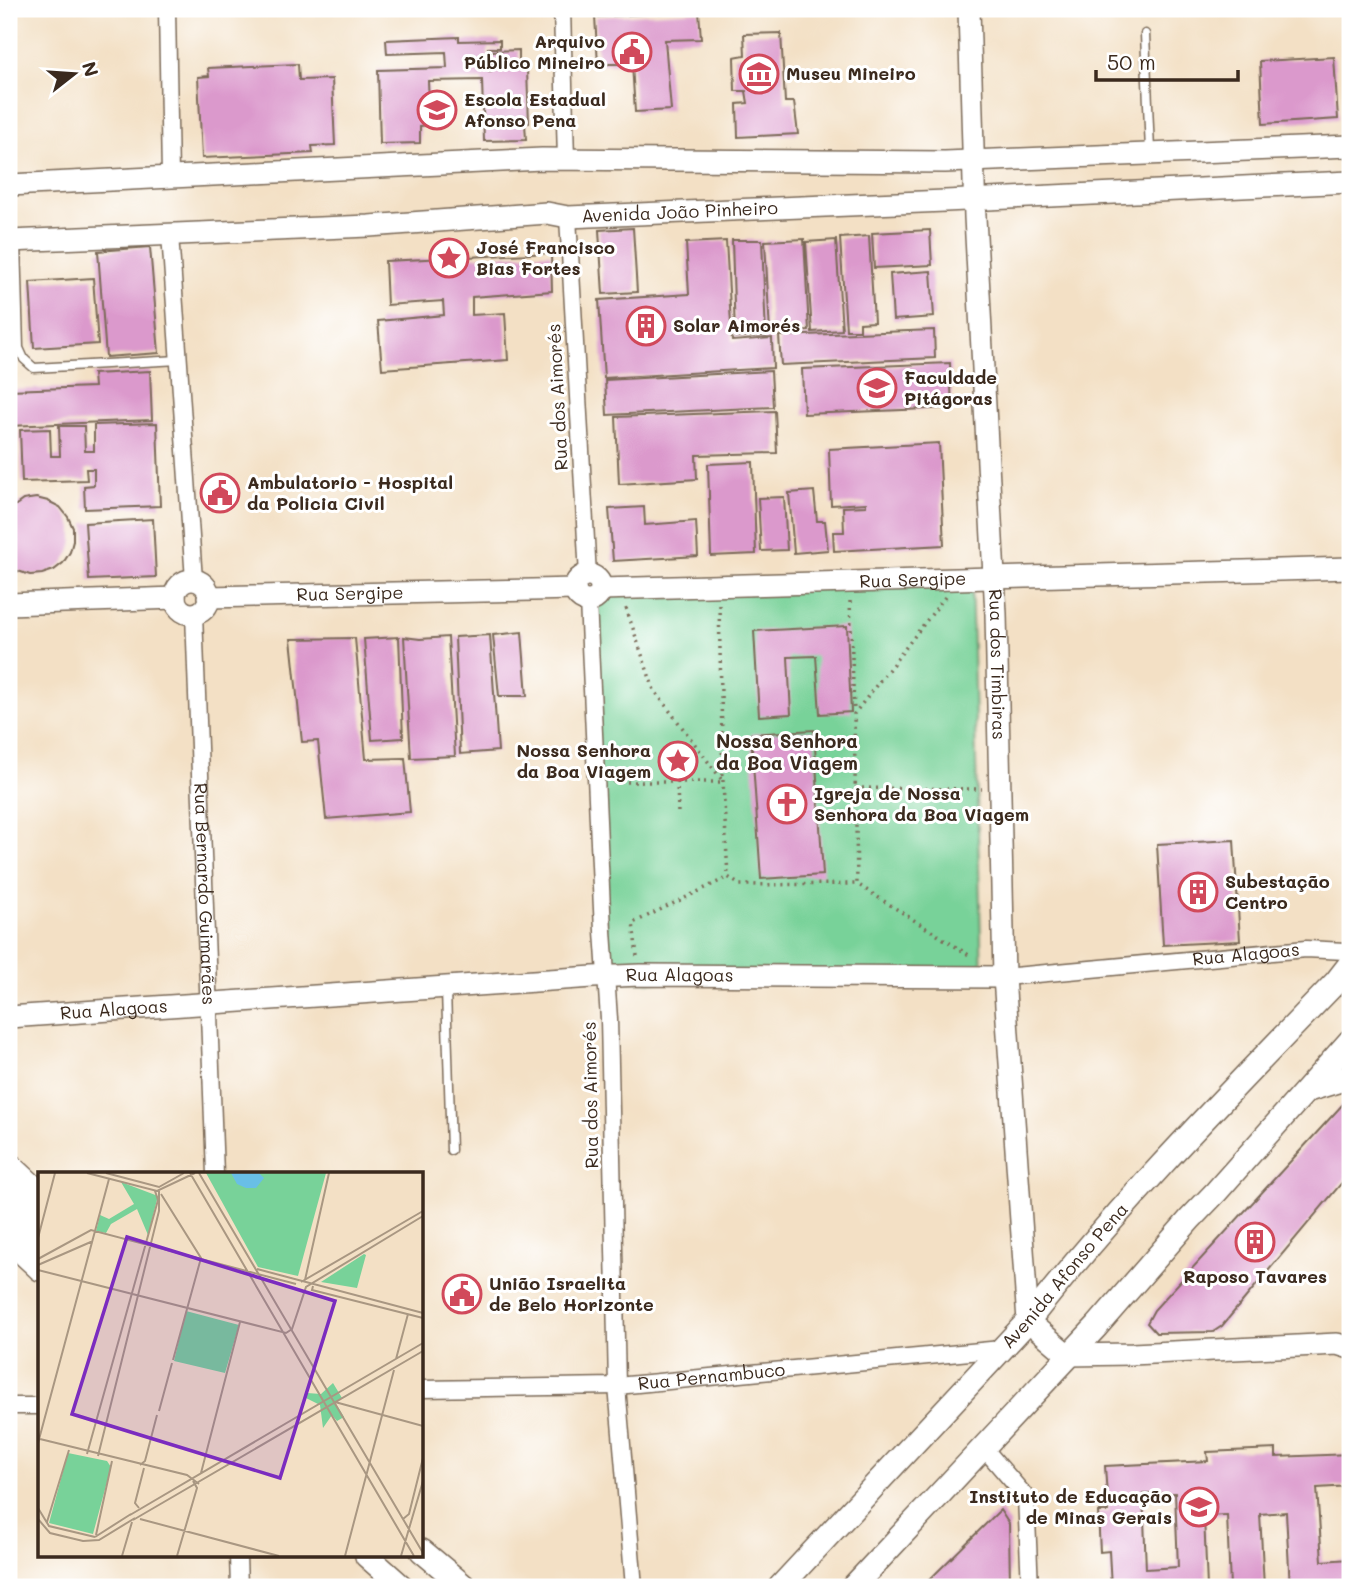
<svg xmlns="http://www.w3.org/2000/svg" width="1359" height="1596" font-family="Mali,sans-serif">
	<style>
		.green { fill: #78d299; stroke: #5a7e5c; stroke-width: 2 }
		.building { fill: #db99cc; fill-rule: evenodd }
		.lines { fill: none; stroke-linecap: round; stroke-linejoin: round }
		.service-casing { stroke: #7b6a58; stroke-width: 11 }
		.minor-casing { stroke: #7b6a58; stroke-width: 19 }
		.tertiary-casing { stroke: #7b6a58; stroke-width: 24 }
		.secondary-casing { stroke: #7b6a58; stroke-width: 26 }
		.path { stroke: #7b6a58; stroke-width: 3.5; stroke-dasharray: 2 5; stroke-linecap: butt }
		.service { stroke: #fff; stroke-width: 8 }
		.minor { stroke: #fff; stroke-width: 16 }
		.tertiary { stroke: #fff; stroke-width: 21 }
		.secondary { stroke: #fff; stroke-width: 23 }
		.labels { text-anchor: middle; stroke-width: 6; stroke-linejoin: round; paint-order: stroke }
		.poi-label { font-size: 18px; font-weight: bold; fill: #3b2a1e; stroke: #fff; text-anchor: start }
		.street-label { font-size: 18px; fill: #3b2a1e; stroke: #fff }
		.neighbourhood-label { font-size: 19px; font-weight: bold; fill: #3b2a1e; stroke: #fff }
		.inset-road { fill: none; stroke: #a99782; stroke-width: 2 }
		.view { fill: #7b2cbf; fill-opacity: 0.15; stroke: #7b2cbf; stroke-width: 3.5 }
		.inset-edge { fill: none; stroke: #3b2a1e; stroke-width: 3.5 }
	</style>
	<rect width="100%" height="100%" fill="#fff"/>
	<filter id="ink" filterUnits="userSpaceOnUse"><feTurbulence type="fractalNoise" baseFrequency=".0143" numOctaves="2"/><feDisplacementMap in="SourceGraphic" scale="14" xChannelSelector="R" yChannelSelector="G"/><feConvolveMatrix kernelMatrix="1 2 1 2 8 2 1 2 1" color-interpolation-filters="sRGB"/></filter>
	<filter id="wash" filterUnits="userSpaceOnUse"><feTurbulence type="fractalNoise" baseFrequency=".00686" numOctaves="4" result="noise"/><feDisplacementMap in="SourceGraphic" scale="28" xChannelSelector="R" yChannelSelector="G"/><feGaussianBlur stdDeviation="1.57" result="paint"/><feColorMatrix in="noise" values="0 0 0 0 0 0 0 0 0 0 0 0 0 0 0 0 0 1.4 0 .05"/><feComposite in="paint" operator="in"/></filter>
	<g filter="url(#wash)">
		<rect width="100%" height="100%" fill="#f3e0c5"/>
		<path class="green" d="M971 578 982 977 620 982 608 957 596 782V599L599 593Z"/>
		<g id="blocks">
			<path class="building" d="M699 11 701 39 665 40 671 110 635 112 632 64H598L595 17Z
				M781 33 785 102H794L798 134 738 137 737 104 748 103 746 91H735L734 57 745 55 744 34Z
				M459 37V41L500 40V48H488L489 72H491V51L519 50V70H527L529 123H525L526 140 484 141 482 80 428 81 430 125 420 126V143L380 144 378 70 447 68 446 52 387 54 386 40Z
				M1334 57 1338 119 1263 124 1260 61Z
				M298 64 299 80 332 79 335 145 312 146 313 153 202 158 198 77 209 76 208 68Z
				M633 228 637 292 603 294 599 230Z
				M930 230 932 265 874 268 872 233Z
				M869 236 874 322 860 323V330H846L840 238Z
				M804 239 809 331 770 333 765 241Z
				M732 240H762L766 336 735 337Z
				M836 240 842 330 812 332 806 242Z
				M726 241 732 341 772 338 773 368 604 378 599 300 689 294 686 243Z
				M150 247 159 353 106 357 98 251Z
				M551 253 552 291 472 297V315L505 313 508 360 382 369 378 321 444 315 443 301 387 305 385 261Z
				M931 271 934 317 893 320 890 274Z
				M93 278 98 344 34 348 30 282Z
				M934 330 935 358 781 365 779 336Z
				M950 363 952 408 804 414 802 369Z
				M150 371 152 420 9 426V390L94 387 93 374Z
				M771 371 773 407 607 415 605 380Z
				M775 411 777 453 696 455 697 479 619 484 616 417Z
				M157 423 160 506 85 509 84 486 94 485V469H86L87 480 22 482 20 430 50 429 51 456H60L59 426H84L85 451H94V425Z
				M939 443 944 545 834 551 833 532H844L843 507 866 506V503L831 505 829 449Z
				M753 462 756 554 711 556 708 464Z
				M814 491 817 521H825L828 550 794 553 789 493Z
				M784 497 787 550 761 551 758 498Z
				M36 498 48 501 60 507 68 517 73 528V541L70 552 63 563 54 570 42 574 30 575 18 571 9 564V510L23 500Z
				M644 507 645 525 696 521 698 556 613 561 609 509Z
				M153 519 156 577 89 580 85 523Z
				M847 626 851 712 820 714 816 656 788 657 791 714 759 716 754 631Z
				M522 632 527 696H499L493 635Z
				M490 635 498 751 460 754 455 637Z
				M399 637 403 738 372 740 364 639Z
				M404 637 420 639 448 637 455 756 411 758Z
				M355 638 366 759 405 758 410 812 326 819 318 741 302 742 291 639Z
				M814 730 823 875 761 879 751 734Z
				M1234 840 1240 941 1163 945 1157 844Z
				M1350 1098V1173L1222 1326 1213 1332 1156 1333 1147 1323 1154 1310 1344 1103Z
				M1276 1449V1457L1350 1454V1486L1317 1488 1322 1561 1350 1559V1587H1290L1286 1512 1260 1514 1264 1587H1230L1227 1515 1204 1516 1207 1587H1111L1109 1551 1100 1552 1098 1512H1108L1105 1466 1208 1461 1207 1452ZM1175 1493 1178 1567 1146 1569 1143 1494Z
				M1000 1510 1009 1524 1010 1587H922Z"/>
		</g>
	</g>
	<g filter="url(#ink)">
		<use href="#blocks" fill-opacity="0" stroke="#7b6a58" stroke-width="2"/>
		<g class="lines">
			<defs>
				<path id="service" d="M1145 34 1150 151
					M16 241 19 348 24 359 34 368 179 360
					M446 990 451 1150"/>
				<g id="minor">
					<path d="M167 9 170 176"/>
					<path d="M562 9 566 160"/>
					<path d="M568 217 588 576"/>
					<path d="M170 234 194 580"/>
					<path d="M588 601 603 931 609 1019 617 1386 634 1587"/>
					<path id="s1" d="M194 614 215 1174"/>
					<path id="s2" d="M1004 977 1306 949 1345 951 1350 954"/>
					<path id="s3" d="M422 1389 617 1386 1001 1349"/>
					<path d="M9 1406H40"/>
					<path d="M983 1447 1026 1497 1030 1587"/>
					<path d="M238 1556 239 1587"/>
				</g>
				<g id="tertiary">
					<path id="s4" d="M969 9 975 217 996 614 1004 977 1028 1321 1068 1355 1132 1354 1337 1344 1350 1348"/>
					<path d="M9 185 542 159 945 162 1350 146"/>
					<path id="s5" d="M9 241 369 226 547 213 568 217 945 201 1350 182"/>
					<circle cx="588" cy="588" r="13"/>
					<circle cx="192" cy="597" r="17"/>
					<path id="s6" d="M601 589 1350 568"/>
					<path id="s7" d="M208 597 575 589"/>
					<path d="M9 604 175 598"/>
					<path id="s8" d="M9 1017 593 977 640 975 1004 977"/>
				</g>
				<g id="secondary">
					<path d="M1308 1090 1350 1077"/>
					<path d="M9 1164 40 1193"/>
					<path d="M9 1192 40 1221"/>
					<path d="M9 1215 40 1244"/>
					<path d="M9 1240 40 1269"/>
					<path d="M422 1551 465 1587"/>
					<path d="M367 1556 402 1587"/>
					<path id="s9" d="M780 1587 1028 1321C1122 1201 1230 1092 1336 982L1350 964"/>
					<path d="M853 1587 1097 1326 1190 1219 1216 1192 1350 1041"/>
				</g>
			</defs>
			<use href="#service" class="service-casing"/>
			<use href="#minor" class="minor-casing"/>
			<use href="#tertiary" class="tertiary-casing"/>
			<use href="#secondary" class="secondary-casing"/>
			<path class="path" d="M945 597 854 714 857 884 972 957
				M850 601 854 712
				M719 605 723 782 728 877 740 885 857 884
				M626 608 654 690 722 780
				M613 782H723
				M677 782 678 814
				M855 788 982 789
				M637 956 633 923 728 877"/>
			<use href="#service" class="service"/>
			<use href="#minor" class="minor"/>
			<use href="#tertiary" class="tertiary"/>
			<use href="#secondary" class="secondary"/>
		</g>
	</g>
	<defs>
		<symbol id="civic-ring" viewBox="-11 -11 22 22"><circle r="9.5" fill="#fff" stroke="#d1495b" stroke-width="1.5"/><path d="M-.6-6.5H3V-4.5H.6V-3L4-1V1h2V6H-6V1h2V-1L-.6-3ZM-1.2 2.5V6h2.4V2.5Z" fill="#d1495b"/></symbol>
		<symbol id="museum-ring" viewBox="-11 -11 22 22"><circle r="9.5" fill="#fff" stroke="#d1495b" stroke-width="1.5"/><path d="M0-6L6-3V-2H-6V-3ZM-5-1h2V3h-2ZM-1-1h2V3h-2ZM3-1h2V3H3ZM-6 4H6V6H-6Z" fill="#d1495b"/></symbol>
		<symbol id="school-ring" viewBox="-11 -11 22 22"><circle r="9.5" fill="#fff" stroke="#d1495b" stroke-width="1.5"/><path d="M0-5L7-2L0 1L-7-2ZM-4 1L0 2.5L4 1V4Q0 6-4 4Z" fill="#d1495b"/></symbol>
		<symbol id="sight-ring" viewBox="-11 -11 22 22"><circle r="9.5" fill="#fff" stroke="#d1495b" stroke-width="1.5"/><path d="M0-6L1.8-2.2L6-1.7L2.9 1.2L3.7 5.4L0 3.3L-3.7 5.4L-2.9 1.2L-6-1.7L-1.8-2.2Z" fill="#d1495b"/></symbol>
		<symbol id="building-ring" viewBox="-11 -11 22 22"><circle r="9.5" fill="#fff" stroke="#d1495b" stroke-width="1.5"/><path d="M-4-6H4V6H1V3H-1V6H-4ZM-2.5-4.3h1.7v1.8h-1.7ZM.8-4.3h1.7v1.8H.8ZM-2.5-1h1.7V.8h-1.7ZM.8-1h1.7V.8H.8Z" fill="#d1495b"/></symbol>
		<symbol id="university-ring" viewBox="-11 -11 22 22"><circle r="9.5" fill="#fff" stroke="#d1495b" stroke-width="1.5"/><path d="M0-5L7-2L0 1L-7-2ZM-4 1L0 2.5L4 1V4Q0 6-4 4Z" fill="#d1495b"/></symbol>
		<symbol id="church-ring" viewBox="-11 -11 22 22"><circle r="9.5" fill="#fff" stroke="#d1495b" stroke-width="1.5"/><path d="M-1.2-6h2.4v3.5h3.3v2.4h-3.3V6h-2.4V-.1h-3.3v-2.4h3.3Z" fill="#d1495b"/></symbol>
	</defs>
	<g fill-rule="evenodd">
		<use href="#civic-ring" x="610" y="30" width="44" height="44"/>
		<use href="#museum-ring" x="737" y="52" width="44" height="44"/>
		<use href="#school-ring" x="415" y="88" width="44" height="44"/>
		<use href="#sight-ring" x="427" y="236" width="44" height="44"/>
		<use href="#building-ring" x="624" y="304" width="44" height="44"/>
		<use href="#university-ring" x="855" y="366" width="44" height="44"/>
		<use href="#civic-ring" x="198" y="471" width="44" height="44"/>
		<use href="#sight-ring" x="656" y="739" width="44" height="44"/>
		<use href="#church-ring" x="765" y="782" width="44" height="44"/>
		<use href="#building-ring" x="1176" y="870" width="44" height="44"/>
		<use href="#building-ring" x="1233" y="1220" width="44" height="44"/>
		<use href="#civic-ring" x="440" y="1272" width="44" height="44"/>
		<use href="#school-ring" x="1177" y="1485" width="44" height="44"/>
	</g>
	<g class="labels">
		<g class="poi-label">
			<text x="605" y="48" text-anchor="end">Arquivo<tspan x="605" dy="21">Público Mineiro</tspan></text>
			<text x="786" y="80">Museu Mineiro</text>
			<text x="464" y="106">Escola Estadual<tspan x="464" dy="21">Afonso Pena</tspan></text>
			<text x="476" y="254">José Francisco<tspan x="476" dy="21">Bias Fortes</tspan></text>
			<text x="673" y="332">Solar Aimorés</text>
			<text x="904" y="384">Faculdade<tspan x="904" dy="21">Pitágoras</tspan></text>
			<text x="247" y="489">Ambulatorio - Hospital<tspan x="247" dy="21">da Policia Civil</tspan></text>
			<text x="651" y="757" text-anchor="end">Nossa Senhora<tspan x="651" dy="21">da Boa Viagem</tspan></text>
			<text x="814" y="800">Igreja de Nossa<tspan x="814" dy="21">Senhora da Boa Viagem</tspan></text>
			<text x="1225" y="888">Subestação<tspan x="1225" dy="21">Centro</tspan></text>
			<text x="1255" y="1283" text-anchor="middle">Raposo Tavares</text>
			<text x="489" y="1290">União Israelita<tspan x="489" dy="21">de Belo Horizonte</tspan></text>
			<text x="1172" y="1503" text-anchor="end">Instituto de Educação<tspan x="1172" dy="21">de Minas Gerais</tspan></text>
		</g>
		<g class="street-label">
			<text dy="6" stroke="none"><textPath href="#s5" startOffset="672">Avenida João Pinheiro</textPath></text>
			<text transform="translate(558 397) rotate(-93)" y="6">Rua dos Aimorés</text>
			<text dy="6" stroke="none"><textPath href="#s6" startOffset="312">Rua Sergipe</textPath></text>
			<text dy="6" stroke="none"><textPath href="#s7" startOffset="142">Rua Sergipe</textPath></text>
			<text dy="6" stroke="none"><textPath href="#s4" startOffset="656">Rua dos Timbiras</textPath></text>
			<text dy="6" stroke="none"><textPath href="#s1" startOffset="280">Rua Bernardo Guimarães</textPath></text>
			<text dy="6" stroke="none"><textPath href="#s2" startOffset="243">Rua Alagoas</textPath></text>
			<text dy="6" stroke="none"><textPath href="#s8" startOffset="672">Rua Alagoas</textPath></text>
			<text dy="6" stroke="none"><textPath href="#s8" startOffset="105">Rua Alagoas</textPath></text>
			<text transform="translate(591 1095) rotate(-91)" y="6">Rua dos Aimorés</text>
			<text dy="6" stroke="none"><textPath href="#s9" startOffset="422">Avenida Afonso Pena</textPath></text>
			<text dy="6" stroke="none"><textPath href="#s3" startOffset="290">Rua Pernambuco</textPath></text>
		</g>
		<g class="neighbourhood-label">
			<text x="787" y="748">Nossa Senhora<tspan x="787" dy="22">da Boa Viagem</tspan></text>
		</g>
	</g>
	<g transform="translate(38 1172)">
		<rect width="385" height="385" fill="#f3e0c5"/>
		<path d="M168 1H288L260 104 220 95ZM83 10 120 24 110 63 99 37 73 52 68 61 58 59 62 43 71 47 96 32ZM328 83 319 116 283 110 326 82ZM148 139 201 153 187 201 136 189ZM295 211 304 226 297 230 306 245 299 249 294 243 285 256 282 233 268 226 269 221 283 222ZM30 281 69 289 73 295 55 362 11 351Z" fill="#78d299"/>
		<path d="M193 1H221L226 6 218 16H208L199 12Z" fill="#69bfe6"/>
		<path class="inset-road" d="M49 1 119 19 157 1M68 1 121 15 146 1M152 1 376 384M161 1 385 381M123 22 163 86 135 188M0 66 17 1M0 87 53 58 258 112M0 93 55 69M219 97 385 141M0 98 248 161 254 157 268 115 385 44M267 108 291 1M263 110 385 39M275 114 274 118 385 146M358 187 370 142M297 230 385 254M121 239 134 191M2 267 149 303 161 312M0 271 71 7M49 282 120 28 117 19M60 284 121 39V19M102 293 107 289 119 243M163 301 202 150M0 336 11 354 57 365M101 336 97 331 106 296M92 343 385 171M0 347 12 361 45 369 61 368 97 346M102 347 241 384M365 347 371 342 385 286M95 348 385 179M9 350 31 278M58 363 74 289M57 365 93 342M84 384 94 350M139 384 159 316 155 309M307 384 356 198M363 384 385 309"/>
		<path class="view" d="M89 65 297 129 242 306 34 242Z"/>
		<rect width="385" height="385" class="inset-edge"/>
	</g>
	<rect width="1359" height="1596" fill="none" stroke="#fff" stroke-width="35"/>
	<g transform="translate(74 74) rotate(73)" stroke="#ffffff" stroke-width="5" paint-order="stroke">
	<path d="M0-5L12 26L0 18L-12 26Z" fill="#3b2a1e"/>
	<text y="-10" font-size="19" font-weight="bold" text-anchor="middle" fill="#3b2a1e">N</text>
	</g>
	<path d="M1096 70v10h142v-10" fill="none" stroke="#3b2a1e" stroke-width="3.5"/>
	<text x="1107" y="70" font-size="21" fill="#3b2a1e" stroke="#ffffff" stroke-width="5" paint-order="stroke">50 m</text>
</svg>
